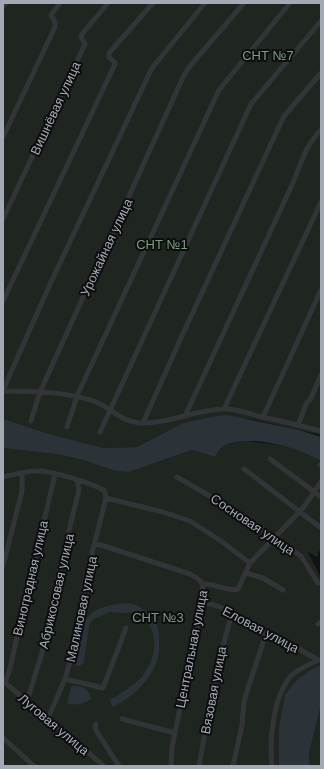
<svg xmlns="http://www.w3.org/2000/svg" width="324" height="769" font-family="Arial,sans-serif">
	<style>
		.green { fill: #1e261f }
		.water { fill: #2b3339 }
		.lines { fill: none; stroke-linecap: round; stroke-linejoin: round }
		.minor { stroke: #333438; stroke-width: 5 }
		.labels { text-anchor: middle; stroke-width: 4; stroke-linejoin: round; paint-order: stroke }
		.park-label { font-size: 13px; fill: #7b9e7b; stroke: #0d0d0f }
		.street-label { font-size: 13px; fill: #a4aab4; stroke: #0d0d0f }
	</style>
	<rect width="100%" height="100%" fill="#121214"/>
	<path class="green" d="M7 3H321V435L249 419 183 423 137 447 104 448 53 435 3 419V8Z
		M244 441C275 444 294 445 321 461V552L320 549 317 557 308 552 321 578V665L310 670 279 728V766H3V448L56 454 83 460 115 471 129 472 192 450 215 457 224 445Z
		M321 705V766H310L309 753Z"/>
	<path class="water" d="M227 415 299 430 321 437V461C297 447 252 434 225 445 221 447 218 453 215 457L192 450 129 472 115 471 83 460 56 454 3 448V419L53 435 104 448 137 447 183 423 211 417Z
		M124 603C132 603 139 606 146 611 156 618 160 629 159 641 159 645 160 649 159 653 155 677 133 698 112 707L110 700C119 695 139 682 144 674 159 653 158 629 139 612L127 613 110 612 92 620 89 626 84 662 80 666H76V662L83 625C92 607 106 606 124 603Z
		M321 665V705L309 753 310 766H279V728L285 695 295 682 310 670Z
		M73 686C83 685 89 690 91 699 85 704 74 706 67 703L71 688Z"/>
	<g class="lines">
		<path class="minor" d="M3 7 6 3
			M3 137 55 27V22L51 15 60 3
			M3 219 85 44 81 37 82 34 108 3
			M3 301 115 64V63L109 57V53L153 3
			M3 390 51 282 152 68 205 3
			M3 391C34 392 67 391 96 402 111 408 122 422 140 423 168 424 195 410 223 409 236 408 250 414 262 417 282 421 301 426 321 431
			M224 409 321 202
			M185 416 292 185C300 166 306 144 321 130
			M263 417 321 290
			M31 421 40 392 184 75 190 66 244 3
			M143 423 180 340 284 116 321 73
			M298 425 307 402 310 400 321 375
			M67 427 77 396 219 90 290 3
			M100 432 251 104 321 21
			M270 459 321 497
			M320 465 321 466
			M244 469 321 528
			M3 477C15 474 28 470 40 471 58 473 90 482 105 491L106 498 163 512 190 521 221 541 250 563
			M177 477 232 509 301 556 318 583
			M95 544 101 545 190 574 198 579 203 584
			M3 566 22 491V473
			M246 573 263 578 283 590
			M202 604H211L223 608 231 616 253 626 267 635 297 648 318 660
			M318 624 321 622
			M65 679 103 688 126 628
			M3 681 104 766
			M5 682 9 672 55 474
			M27 701 42 653 60 567 79 490 77 480
			M48 718 65 679 72 655 77 626 83 610 82 602 85 581 106 498
			M122 719 175 733
			M96 724 95 727 97 732 119 766
			M3 738 34 766
			M171 766 172 747 202 604 203 584C215 583 227 592 238 589L250 563 303 508 321 482
			M199 766 214 681 231 616
			M233 766 242 725 244 702 248 688 266 634
			M272 766C269 740 273 698 290 677 295 671 312 663 319 660"/>
	</g>
	<g class="labels">
		<g class="park-label">
			<text x="268" y="60">СНТ №7</text>
			<text x="162" y="249">СНТ №1</text>
			<text x="158" y="622">СНТ №3</text>
		</g>
		<g class="street-label">
			<text transform="translate(55 108) rotate(-65)" y="5">Вишнёвая улица</text>
			<text transform="translate(106 247) rotate(-65)" y="5">Урожайная улица</text>
			<text transform="translate(253 524) rotate(34)" y="5">Сосновая улица</text>
			<text transform="translate(30 578) rotate(-77)" y="5">Виноградная улица</text>
			<text transform="translate(56 591) rotate(-77)" y="5">Абрикосовая улица</text>
			<text transform="translate(81 609) rotate(-78)" y="5">Малиновая улица</text>
			<text transform="translate(261 629) rotate(28)" y="5">Еловая улица</text>
			<text transform="translate(191 649) rotate(-79)" y="5">Центральная улица</text>
			<text transform="translate(213 690) rotate(-79)" y="5">Вязовая улица</text>
			<text transform="translate(54 724) rotate(40)" y="5">Луговая улица</text>
		</g>
	</g>
	<rect width="324" height="769" fill="none" stroke="#a4aab4" stroke-width="8"/>
</svg>
